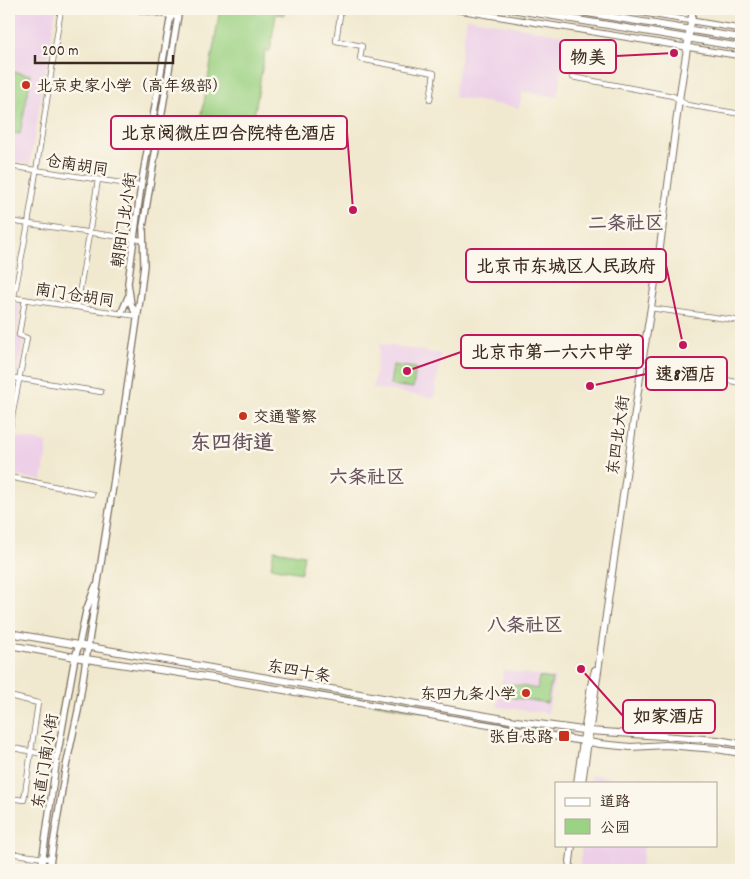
<svg xmlns="http://www.w3.org/2000/svg" width="750" height="879" font-family="Dekko,'LXGW WenKai TC',sans-serif">
	<style>
		.built { fill: #edd0e8 }
		.green { fill: #9cd283; stroke: #6c7e50 }
		.lines { fill: none; stroke-linecap: round; stroke-linejoin: round }
		.minor-casing { stroke: #7b6d5c; stroke-width: 6 }
		.tertiary-casing { stroke: #7b6d5c; stroke-width: 7 }
		.secondary-casing { stroke: #7b6d5c; stroke-width: 8 }
		.primary-casing { stroke: #7b6d5c; stroke-width: 8 }
		.minor { stroke: #fff; stroke-width: 4.5 }
		.tertiary { stroke: #fff; stroke-width: 5 }
		.secondary { stroke: #fff; stroke-width: 5.5 }
		.primary { stroke: #fff; stroke-width: 6 }
		.poi-dot { fill: #c8321e; stroke: #fbf7ec; stroke-width: 2 }
		.labels { text-anchor: middle; stroke-width: 5; stroke-linejoin: round; paint-order: stroke }
		.poi-label { font-size: 16px; fill: #3b2a1e; stroke: #fbf7ec; text-anchor: start }
		.street-label { font-size: 16px; fill: #3b2a1e; stroke: #fbf7ec }
		.quarter-label { font-size: 19px; font-weight: bold; fill: #67545e; stroke: #fbf7ec }
		.district-label { font-size: 21px; font-weight: bold; fill: #67545e; stroke: #fbf7ec }
		.leader { fill: none; stroke: #c2185b; stroke-width: 2 }
		.callout-dot { fill: #c2185b; stroke: #fbf7ec; stroke-width: 2 }
		.callout { fill: #fbf7ec; stroke: #c2185b; stroke-width: 2 }
		.callout-label { font-size: 18px; text-anchor: middle; font-weight: bold; fill: #3b2a1e }
	</style>
	<rect width="100%" height="100%" fill="#fbf7ec"/>
	<filter id="ink" filterUnits="userSpaceOnUse"><feTurbulence type="fractalNoise" baseFrequency=".02" numOctaves="2"/><feDisplacementMap in="SourceGraphic" scale="10" xChannelSelector="R" yChannelSelector="G"/><feConvolveMatrix kernelMatrix="1 2 1 2 8 2 1 2 1" color-interpolation-filters="sRGB"/></filter>
	<filter id="wash" filterUnits="userSpaceOnUse"><feTurbulence type="fractalNoise" baseFrequency=".0096" numOctaves="4" result="noise"/><feDisplacementMap in="SourceGraphic" scale="20" xChannelSelector="R" yChannelSelector="G"/><feGaussianBlur stdDeviation="1.12" result="paint"/><feColorMatrix in="noise" values="0 0 0 0 0 0 0 0 0 0 0 0 0 0 0 0 0 1.4 0 .05"/><feComposite in="paint" operator="in"/></filter>
	<g filter="url(#wash)">
		<rect width="100%" height="100%" fill="#f1e9cf"/>
		<path class="built" d="M9 9H56L30 164 9 161Z
			M467 18 568 36 557 97 523 91 519 108 454 97Z
			M9 302 20 304 17 336 24 339 9 416Z
			M380 344 441 354 434 398 373 388Z
			M9 436 48 443 42 481 9 474Z
			M504 670 555 678 548 713 497 707Z
			M591 775 652 782V783H590Z
			M582 845H644L641 870H579Z"/>
		<path class="green" d="M220 9H285L284 15 276 14 270 51H265L252 129 201 120Z
			M9 71 31 75 20 134 9 132Z
			M393 365 416 368 413 388 390 385Z
			M274 550 304 555 301 573 271 567Z
			M539 677 552 679 547 703 509 697 511 684 537 689Z
			M317 692 514 726 536 727 572 733V736L507 726 318 694Z"/>
	</g>
	<g filter="url(#ink)">
		<g class="lines">
			<defs>
				<path id="minor" d="M132 9 177 17
					M341 9 336 41 362 46 360 59 434 73 430 100
					M572 77 673 96 687 105 741 114
					M9 166 141 186
					M9 221 142 240
					M9 297 137 316
					M14 297 28 224 61 9
					M77 307 98 180
					M650 308 741 321
					M642 363 741 383
					M9 377 101 392
					M9 433 27 338 19 335 25 299
					M9 477 92 494
					M9 696 38 703 24 800 9 798
					M9 747 57 757
					M9 853 51 859"/>
				<path id="tertiary" d="M452 9 741 56
					M619 9 741 29"/>
				<path id="secondary" d="M121 314 128 297
					M137 316 131 304 128 283 141 186 172 9
					M41 870 57 757 75 657 79 645 86 611 95 587
					M49 870 65 771 78 711 113 486 140 299 144 265 143 227 179 9"/>
				<path id="primary" d="M511 9 741 47
					M563 9 741 38
					M9 633 516 721 590 731 718 740 741 744
					M9 645 86 659 213 678 600 744 631 747 666 745 716 749 741 753
					M577 783 591 685 595 670
					M582 783 642 363 657 270 679 100 693 9
					M569 870 572 845"/>
			</defs>
			<use href="#minor" class="minor-casing"/>
			<use href="#tertiary" class="tertiary-casing"/>
			<use href="#secondary" class="secondary-casing"/>
			<use href="#primary" class="primary-casing"/>
			<use href="#minor" class="minor"/>
			<use href="#tertiary" class="tertiary"/>
			<use href="#secondary" class="secondary"/>
			<use href="#primary" class="primary"/>
		</g>
	</g>
	<g class="poi-dot">
		<circle cx="26" cy="85" r="5"/>
		<circle cx="243" cy="416" r="5"/>
		<circle cx="526" cy="693" r="5"/>
		<rect x="558" y="730" width="12" height="12" rx="2.5"/>
	</g>
	<g class="labels">
		<g class="poi-label">
			<text x="36" y="91">北京史家小学（高年级部）</text>
			<text x="253" y="422">交通警察</text>
			<text x="516" y="699" text-anchor="end">东四九条小学</text>
			<text x="553" y="742" text-anchor="end">张自忠路</text>
		</g>
		<g class="street-label">
			<text transform="translate(77 164) rotate(9)" y="6">仓南胡同</text>
			<text transform="translate(123 220) rotate(-82)" y="6">朝阳门北小街</text>
			<text transform="translate(75 294) rotate(9)" y="6">南门仓胡同</text>
			<text transform="translate(617 435) rotate(-82)" y="6">东四北大街</text>
			<text transform="translate(299 670) rotate(10)" y="6">东四十条</text>
			<text transform="translate(44 761) rotate(-81)" y="6">东直门南小街</text>
		</g>
		<g class="quarter-label">
			<text x="626" y="229">二条社区</text>
			<text x="367" y="483">六条社区</text>
			<text x="525" y="631">八条社区</text>
		</g>
		<g class="district-label">
			<text x="232" y="449">东四街道</text>
		</g>
	</g>
	<path class="leader" d="M674 53L616 56M353 210L347 132M683 345L666 265M407 371L461 352M590 386L646 374M581 669L623 716"/>
	<g class="callout-dot">
		<circle cx="674" cy="53" r="5"/>
		<circle cx="353" cy="210" r="5"/>
		<circle cx="683" cy="345" r="5"/>
		<circle cx="407" cy="371" r="5"/>
		<circle cx="590" cy="386" r="5"/>
		<circle cx="581" cy="669" r="5"/>
	</g>
	<g class="callout">
		<rect x="560" y="40" width="56" height="33" rx="5"/>
		<rect x="111" y="116" width="236" height="33" rx="5"/>
		<rect x="466" y="249" width="200" height="33" rx="5"/>
		<rect x="461" y="335" width="182" height="33" rx="5"/>
		<rect x="646" y="357" width="81" height="33" rx="5"/>
		<rect x="623" y="700" width="92" height="33" rx="5"/>
	</g>
	<g class="callout-label">
		<text x="588" y="63">物美</text>
		<text x="229" y="139">北京阅微庄四合院特色酒店</text>
		<text x="566" y="272">北京市东城区人民政府</text>
		<text x="552" y="358">北京市第一六六中学</text>
		<text x="686" y="380">速8酒店</text>
		<text x="669" y="722">如家酒店</text>
	</g>
	<rect width="750" height="879" fill="none" stroke="#fbf7ec" stroke-width="30"/>
	<rect x="555" y="782" width="162" height="65" fill="#fbf7ec" stroke="#aea59a"/>
	<rect x="565" y="798" width="25" height="8" fill="#ffffff" stroke="#aea59a"/>
	<text x="600" y="806" font-size="15" fill="#3b2a1e">道路</text>
	<rect x="565" y="819" width="25" height="15" fill="#9cd283" stroke="#aea59a"/>
	<text x="600" y="832" font-size="15" fill="#3b2a1e">公园</text>
	<path d="M35 55v8h138v-8" fill="none" stroke="#3b2a1e" stroke-width="2.5"/>
	<text x="42" y="55" font-size="15" fill="#3b2a1e" stroke="#fbf7ec" stroke-width="4" paint-order="stroke">200 m</text>
</svg>
